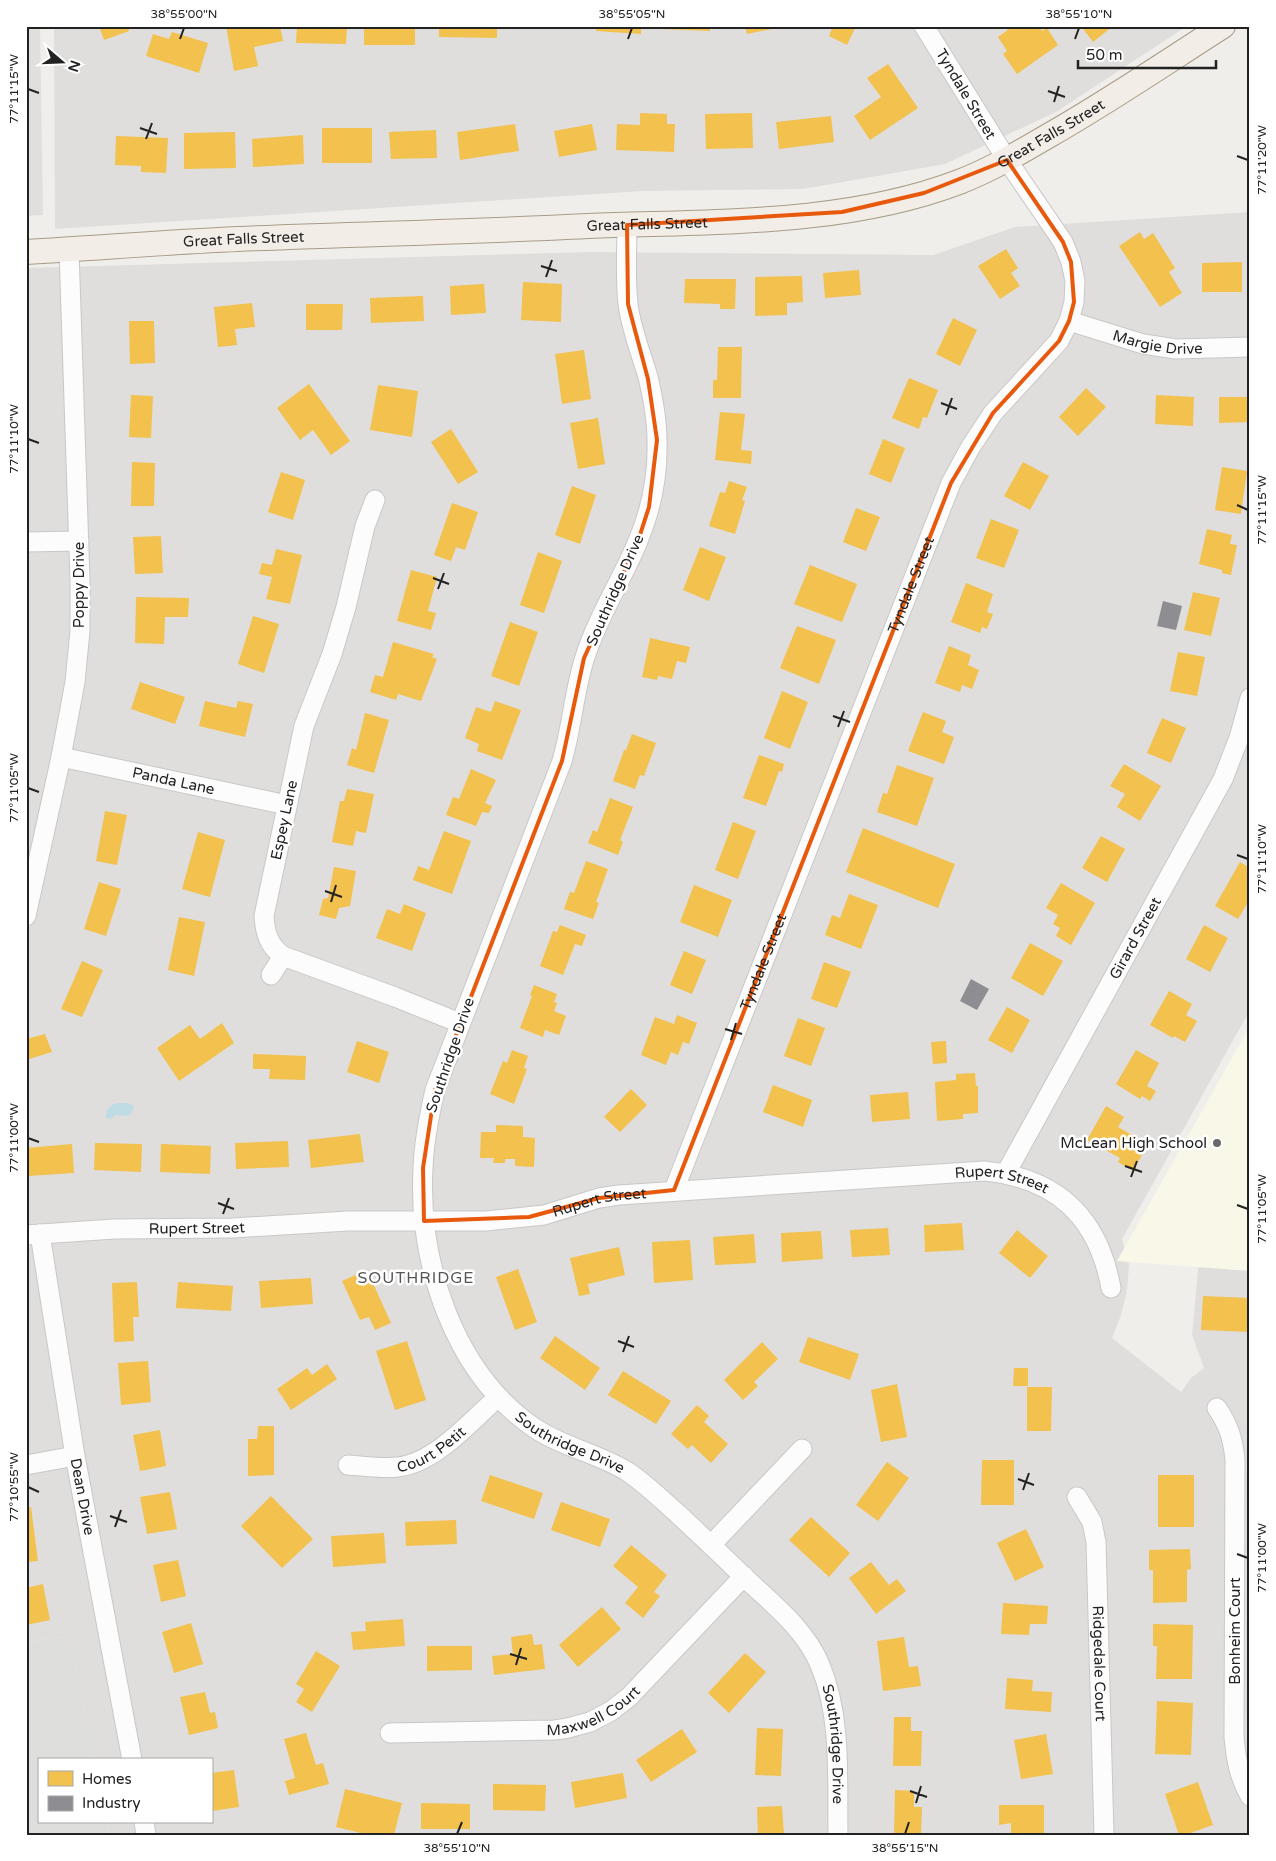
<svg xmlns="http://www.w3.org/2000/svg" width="1276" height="1861" font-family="'Varela Round',sans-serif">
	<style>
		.residential { fill: #dfdedc }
		.education { fill: #f8f7e8 }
		.religious { fill: #dededc }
		.parking { fill: #e0dfde }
		.water { fill: #bfdbe3 }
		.homes { fill: #f2c14e }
		.industry { fill: #8d8d92 }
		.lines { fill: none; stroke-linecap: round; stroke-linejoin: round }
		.minor-casing { stroke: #c9c8c7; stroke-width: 21 }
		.major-casing { stroke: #a79c86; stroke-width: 26 }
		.minor { stroke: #fdfcfc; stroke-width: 19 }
		.major { stroke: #f3ede7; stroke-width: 24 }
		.marked { fill: none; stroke: #e8590c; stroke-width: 4; stroke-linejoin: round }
		.ticks { fill: none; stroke: #222; stroke-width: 2 }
		.poi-dot { fill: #6a6968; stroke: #fff; stroke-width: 2 }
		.labels { text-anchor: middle; stroke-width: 5; stroke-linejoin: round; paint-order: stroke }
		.street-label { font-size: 15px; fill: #222; stroke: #fff }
		.poi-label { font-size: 15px; fill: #222; stroke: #fff; text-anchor: end }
		.neighbourhood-label { font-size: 16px; letter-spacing: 1px; fill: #555; stroke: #fff }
		.neatline { fill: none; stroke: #222; stroke-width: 2 }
		.ticks-label { font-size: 12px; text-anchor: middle; fill: #222 }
	</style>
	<rect width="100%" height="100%" fill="#f0eeeb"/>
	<path class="residential" d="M54 26H1187L1056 112 945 164 803 189 643 191 55 229Z
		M1250 212V1010L1122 1239 1129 1264 1127 1291 1121 1315 1112 1338 1181 1392 1191 1378 1204 1368 1192 1335 1202 1228 1250 1230V1835H110L107 1822H211V1760H94L69 1636 26 1642V268L588 252 933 255 1015 227Z"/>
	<path class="education" d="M1250 1026V1271L1117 1261Z"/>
	<path class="religious" d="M69 1636 94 1760H39V1822H107L110 1835H26V1642Z"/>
	<path class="parking" d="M26 26H40L43 215 26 216Z"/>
	<path class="water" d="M117 1103H127L134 1106 132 1113 128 1116 115 1115 112 1119 106 1118C105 1110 110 1105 117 1103Z"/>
	<path class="homes" d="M99 26H128L129 31 104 40Z
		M226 26H280L283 41 254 47 258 66 234 71Z
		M297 26H347L346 44 296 43Z
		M364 26H415V45H364Z
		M439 26H497V38L439 37Z
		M518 26H573V29L518 28Z
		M597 26H641V34L596 31Z
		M661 26H710V31L661 29Z
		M745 26H781L782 27 747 34Z
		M833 26H856L847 45 829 36Z
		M1013 26H1039L1042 31 1047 28 1058 45 1017 74 1003 54 1007 51 998 37Z
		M1081 26H1113L1093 42Z
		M172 32 208 43 199 73 146 56 153 34 169 39Z
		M888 64 918 108 870 140 854 116 881 97 867 78Z
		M640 113 667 114V124H675L674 152 616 150 617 124 640 125Z
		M752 113 753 148 706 149 705 114Z
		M831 116 834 142 779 149 776 122Z
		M515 124 519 151 460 160 457 132Z
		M592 124 597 150 559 157 554 131Z
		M322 128H372V163H322Z
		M436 130 437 158 391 159 389 132Z
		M235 132 236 168 184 169V133Z
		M303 135 304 164 253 167 252 139Z
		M116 136 168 138 166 173 141 172V166L115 165Z
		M1140 232 1144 239 1153 233 1175 268 1169 272 1182 293 1160 307 1119 246Z
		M1006 249 1018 268 1011 273 1020 286 1000 299 978 266Z
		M1242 262V292H1202V263Z
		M859 270 861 295 825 298 823 273Z
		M802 276 803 302 787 303V315L755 316V277Z
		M685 279H736L735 309H720V304L684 303Z
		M523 282 562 284 561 322 521 320Z
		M484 284 486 313 451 315 450 286Z
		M423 296 424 321 371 323 370 298Z
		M252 303 255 327 235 329 237 345 218 347 214 307Z
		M306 304H343L342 330H306Z
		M953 318 977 330 960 366 936 354Z
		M129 321H154L155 363 130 364Z
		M718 347H742L741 398H713V380H717Z
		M584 350 591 399 562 404 555 354Z
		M909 378 938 390 927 418 923 417 919 429 892 418Z
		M309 384 350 441 331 455 313 430 300 440 277 408Z
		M378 385 418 391 412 437 370 430Z
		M1086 388 1106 407 1078 436 1059 417Z
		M131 395 153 396 151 438 129 437Z
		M1156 395 1194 397 1193 426 1155 424Z
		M1219 397H1250V422L1219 423Z
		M720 412 745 414 741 450 752 451 751 464 715 460Z
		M598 418 605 464 578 469 570 423Z
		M451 429 478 472 458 484 431 442Z
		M883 439 905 448 891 483 869 474Z
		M132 462 155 463 154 506H131Z
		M1023 462 1049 476 1030 510 1004 496Z
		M1222 467 1247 471 1241 514 1215 510Z
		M281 472 305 480 293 520 268 512Z
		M729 481 747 487 742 500 745 501 735 534 709 526 720 492 725 493Z
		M572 486 596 495 580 544 555 535Z
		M452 503 478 512 465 550 456 547 451 561 434 555Z
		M856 508 880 517 866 551 843 542Z
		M991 519 1019 530 1004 568 976 558Z
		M1207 529 1232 535 1230 544 1237 545 1231 575 1222 573V570L1199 564Z
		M161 536 163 573 135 574 133 537Z
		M700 547 726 557 709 601 683 590Z
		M276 549 302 555 290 604 266 599 272 577 259 574 262 563 272 565Z
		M538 552 562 561 544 613 520 605Z
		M810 565 857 584 842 622 794 604Z
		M411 570 437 577 428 611 436 613 431 630 397 621Z
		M966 583 993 594 987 612 993 614 987 629 982 627 980 633 951 622Z
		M1193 592 1220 598 1211 636 1184 630Z
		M136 597 189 598 188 617H165L164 644 135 643Z
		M253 616 279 624 264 673 238 664Z
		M510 622 538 632 519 686 491 676Z
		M797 626 836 640 819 684 780 668Z
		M650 638 690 647 686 663 677 661 672 679 658 676 657 680 642 677Z
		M393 642 434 654 432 657 437 659 421 701 398 694 396 700 370 692 375 675 383 677Z
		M949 646 971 655 968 665 979 670 972 689 962 685 960 692 935 683Z
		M1178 652 1205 657 1197 696 1170 691Z
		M140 682 185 697 175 724 131 709Z
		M782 691 808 702 790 749 764 738Z
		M205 701 236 708 238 701 253 704 245 737 199 726Z
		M495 701 521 710 502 760 477 751 479 744 465 738 476 707 491 712Z
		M923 712 946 721 942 732 954 737 944 764 908 751Z
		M365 713 389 720 374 773 347 765 352 748 356 750Z
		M1162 718 1186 728 1171 763 1147 753Z
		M632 734 656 743 644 776 640 775 635 789 613 781 624 750H626Z
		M759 755 784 764 782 772 779 771 766 806 743 798Z
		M1124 764 1161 786 1140 821 1117 807 1125 794 1110 786Z
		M897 765 934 778 917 826 877 812 883 793 887 794Z
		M471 769 496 780 485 803 492 806 489 813 482 812 476 826 446 815 453 797 459 799Z
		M347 789 374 794 366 833 356 831 353 846 332 842 340 801H344Z
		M610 798 633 807 620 840 623 842 618 855 588 843 593 830 597 832Z
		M105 811 127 815 117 865 96 861Z
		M733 822 756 831 738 879 715 870Z
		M863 828 955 864 938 908 846 872Z
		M444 831 471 841 452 894 413 880 418 866 429 870Z
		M198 832 225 840 210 897 182 889Z
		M1101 836 1125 849 1107 882 1082 868Z
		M586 861 608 869 596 902 599 903 593 919 564 909 570 892 574 893Z
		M1240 862 1250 868V899L1238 919 1215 906Z
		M334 867 356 871 350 906 339 908 336 919 319 915 323 899 328 898Z
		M99 882 121 889 106 936 84 929Z
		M1061 883 1095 903 1071 945 1056 936 1060 928 1053 924 1058 915 1046 908Z
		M694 885 732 900 718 937 680 922Z
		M849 894 878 905 861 949 825 935 832 915 840 918Z
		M404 904 426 913 412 951 376 938 387 909 400 914Z
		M179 917 205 922 194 976 168 970Z
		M560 925 586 935 582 946 575 944 563 975 540 966 553 931 557 932Z
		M1204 925 1228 938 1210 972 1186 959Z
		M1030 943 1063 961 1043 996 1011 978Z
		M684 951 706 960 692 994 670 985Z
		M82 961 103 970 82 1017 61 1009Z
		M824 962 851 972 837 1008 811 999Z
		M534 985 557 994 554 1002 557 1003 554 1011 566 1016 559 1035 545 1030 543 1037 520 1028 532 996 530 995Z
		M1169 991 1192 1004 1186 1015 1197 1021 1185 1042 1174 1036 1173 1038 1150 1025Z
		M1007 1007 1030 1020 1012 1053 988 1040Z
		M677 1015 697 1023 689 1044 683 1042 678 1055 671 1052 666 1065 641 1055 655 1017 674 1024Z
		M798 1018 825 1028 811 1066 784 1056Z
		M222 1023 234 1043 179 1081 157 1048 190 1025 200 1039Z
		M45 1034 52 1052 26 1060V1039Z
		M357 1041 389 1052 379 1083 347 1072Z
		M946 1041 947 1063 933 1064 931 1042Z
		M512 1050 528 1056 524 1068 527 1069 514 1104 490 1094 503 1061 507 1063Z
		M1136 1050 1159 1063 1147 1086 1156 1091 1150 1101 1142 1096 1140 1099 1116 1084Z
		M253 1054 306 1056 305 1080 269 1079 270 1069H253Z
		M975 1073 976 1086H978V1113L963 1114V1119L937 1121 935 1082 956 1080V1074Z
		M773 1085 812 1100 803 1127 763 1112Z
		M631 1089 647 1105 620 1132 604 1117Z
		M908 1092 910 1119 872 1122 870 1095Z
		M1106 1106 1124 1117 1118 1127 1148 1144 1133 1171 1118 1162 1120 1158 1087 1140Z
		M496 1125 523 1126V1137L535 1138 534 1167 515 1166V1159H505V1163H493L494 1158H480L481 1132H496Z
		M360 1134 364 1162 311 1168 308 1140Z
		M288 1141 289 1167 236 1169 235 1143Z
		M95 1143 142 1144 141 1172 94 1170Z
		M72 1144 74 1173 28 1176 26 1148Z
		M161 1144 211 1146 210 1174 160 1172Z
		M962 1223 964 1250 925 1252 924 1225Z
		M888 1228 890 1255 852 1257 850 1230Z
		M1017 1230 1048 1256 1030 1278 999 1253Z
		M821 1231 823 1259 782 1262 781 1233Z
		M754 1234 756 1263 715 1265 713 1237Z
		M690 1240 693 1280 654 1283 652 1242Z
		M619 1247 625 1275 588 1284 590 1294 579 1296 570 1258Z
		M518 1269 537 1322 515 1330 496 1277Z
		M367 1270 391 1323 375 1330 369 1317 360 1320 342 1281Z
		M311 1278 313 1304 261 1308 259 1281Z
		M137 1282 139 1317H133L134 1341 114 1342 112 1283Z
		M178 1282 233 1286 231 1311 176 1308Z
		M1203 1296 1250 1298V1332L1201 1330Z
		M555 1336 600 1368 585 1390 540 1358Z
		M808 1337 859 1354 850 1380 799 1362Z
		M407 1341 426 1400 395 1410 376 1351Z
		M762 1342 778 1359 754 1382 758 1386 743 1400 724 1380Z
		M148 1361 151 1402 121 1405 118 1363Z
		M327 1364 337 1379 291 1410 277 1389 307 1368 312 1375Z
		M1014 1368H1028V1386H1013Z
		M623 1371 671 1401 656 1424 608 1395Z
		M897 1384 907 1437 881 1442 871 1390Z
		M1027 1387H1052L1051 1431H1027Z
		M697 1405 709 1416 704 1422 728 1444 711 1463 692 1445 688 1449 671 1434Z
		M258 1426H274V1475L248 1476V1439H257Z
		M160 1430 166 1466 140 1471 133 1435Z
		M982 1460H1014V1505H981Z
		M887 1462 909 1478 878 1521 856 1505Z
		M490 1475 543 1493 534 1519 481 1501Z
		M1158 1475H1194V1527H1158Z
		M170 1492 177 1529 147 1534 140 1497Z
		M271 1496 313 1539 282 1568 241 1526Z
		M561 1502 610 1519 600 1547 551 1530Z
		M31 1507 38 1561 26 1562V1508Z
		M811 1517 850 1553 829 1577 789 1540Z
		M456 1520 457 1544 406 1546 405 1522Z
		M1026 1529 1044 1567 1015 1581 997 1543Z
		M384 1533 386 1563 333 1567 331 1536Z
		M631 1545 667 1575 654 1592 660 1596 643 1618 625 1603 638 1587 613 1566Z
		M1190 1549 1191 1569 1187 1570V1602L1153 1603V1570H1149V1550Z
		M178 1560 186 1596 161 1602 153 1565Z
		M871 1562 889 1585 897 1579 906 1591 876 1614 849 1578Z
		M43 1584 50 1620 26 1625V1588Z
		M1003 1603 1048 1606 1047 1624H1030L1029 1635 1001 1634Z
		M602 1607 621 1629 578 1667 559 1645Z
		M403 1619 405 1646 353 1650 351 1632 366 1631 365 1622Z
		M191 1623 203 1664 174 1673 162 1632Z
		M1153 1624 1193 1625 1192 1679H1156L1157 1646H1153Z
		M532 1634 534 1645 542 1644 545 1669 494 1675 492 1656 513 1654 511 1637Z
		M904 1637 909 1667 918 1666 921 1686 883 1691 877 1641Z
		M427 1646H472V1670L427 1671Z
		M316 1651 340 1666 312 1712 296 1702 304 1689 296 1684Z
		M745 1653 766 1672 729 1713 708 1693Z
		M1007 1678 1033 1680 1032 1691 1052 1692 1051 1712 1005 1709Z
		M205 1692 210 1713 215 1712 218 1728 189 1735 180 1697Z
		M1157 1701 1193 1703 1191 1755 1155 1754Z
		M894 1717H911V1731H922L921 1766H893Z
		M757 1728 783 1729 781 1776 755 1775Z
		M682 1729 697 1752 651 1782 636 1760Z
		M306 1733 316 1765 323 1763 329 1784 289 1795 285 1781 295 1778 284 1739Z
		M1046 1734 1053 1774 1021 1779 1014 1740Z
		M234 1770 239 1807 212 1811 211 1773Z
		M623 1773 627 1798 575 1808 571 1782Z
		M1198 1782 1213 1825 1185 1835H1179L1165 1794Z
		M493 1784 546 1785 545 1811 493 1810Z
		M345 1789 402 1803 394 1835H369L336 1827Z
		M895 1790 914 1791V1807H922L921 1835H894Z
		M421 1803 470 1804V1829H421Z
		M999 1805H1044V1835H1011V1823L999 1825Z
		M782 1806 784 1835H758L757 1807Z"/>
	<path class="industry" d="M1163 601 1182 606 1176 630 1157 626Z
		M971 979 989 989 977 1010 960 1001Z"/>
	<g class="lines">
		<defs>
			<g id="minor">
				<path id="s1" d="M627 225C627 251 625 278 628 304 631 329 641 353 648 377 653 398 657 419 657 441 658 474 651 510 638 541 622 580 598 616 585 657 574 691 572 727 562 761L435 1090C429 1116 424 1141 423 1168 418 1263 454 1374 536 1429 565 1448 600 1454 628 1472 646 1484 662 1500 678 1514 699 1534 721 1554 742 1575 770 1602 805 1628 820 1665 842 1717 837 1779 838 1835"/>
				<path id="s2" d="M1069 321 1143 344 1176 349 1250 347"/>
				<path d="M375 500 365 526 346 607 332 654 304 726 264 916C265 933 269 946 283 956L395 997 460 1023"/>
				<path d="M26 542 79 541"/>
				<path id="s3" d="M61 757 287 805"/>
				<path d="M26 916 61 757 75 682 80 631V581L69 250"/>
				<path d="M271 975 283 956"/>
				<path id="s4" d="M1006 1173 1223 779 1239 738 1250 698"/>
				<path id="s5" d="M674 1190 951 483 970 448 993 413 1059 341 1069 321 1074 302 1075 281 1071 262 1063 242 1007 160 924 26"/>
				<path id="s6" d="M40 1234 75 1456 132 1760"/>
				<path id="s7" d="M26 1235 114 1229 233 1228 348 1221H486L544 1215 599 1198 619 1195 984 1171C1057 1178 1098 1217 1111 1288"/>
				<path d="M1217 1408C1229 1426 1233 1439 1235 1460L1234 1737C1236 1759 1239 1777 1250 1796"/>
				<path d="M26 1465 75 1456"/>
				<path id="s8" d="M348 1465C364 1466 382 1469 398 1467 435 1463 471 1421 498 1397"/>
				<path id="s9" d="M1077 1497 1092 1522 1096 1542 1104 1835"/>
				<path d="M711 1545 802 1449"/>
				<path id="s10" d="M390 1733 555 1730 568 1728 590 1722 611 1711 629 1697 744 1576"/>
				<path d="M144 1822 146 1835"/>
			</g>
			<g id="major">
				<path id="s11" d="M26 252C97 248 168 242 238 239 355 234 472 232 588 226 711 221 843 226 959 182 990 170 1019 153 1048 136 1108 102 1165 63 1223 26"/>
			</g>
		</defs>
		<use href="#minor" class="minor-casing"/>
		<use href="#major" class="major-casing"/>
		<use href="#minor" class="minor"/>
		<use href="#major" class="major"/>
	</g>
	<path class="marked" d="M1007 160 1063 242 1071 262 1074 302 1069 321 1059 341 993 413 951 483 674 1190 599 1198 529 1217 424 1221 423 1168 435 1090 562 761 584 658 638 541 649 507 657 440 648 379 628 304 627 225 842 212 924 193Z"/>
	<path class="ticks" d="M180 39 184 28M628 39 632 28M1075 39 1079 28M28 89 39 93M1048 91 1065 97M1054 102 1059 86M140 128 157 134M146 139 152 123M1237 156 1248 160M541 266 557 271M546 277 552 260M941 403 957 409M946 415 952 398M28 439 39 443M1237 505 1248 510M433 578 449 584M438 589 444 573M833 716 850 722M838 727 844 711M28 788 39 792M1237 855 1248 859M325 891 342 897M331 902 336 885M725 1029 742 1034M731 1040 736 1023M28 1138 39 1142M1125 1166 1142 1172M1131 1177 1137 1161M218 1203 234 1209M1237 1205 1248 1209M223 1214 229 1198M618 1341 634 1347M623 1352 629 1336M1018 1479 1034 1485M28 1487 39 1492M1023 1490 1029 1473M110 1516 127 1522M115 1527 121 1510M1237 1554 1248 1558M510 1654 527 1659M516 1665 521 1648M910 1791 927 1797M916 1803 921 1786M457 1834 462 1822M905 1834 909 1822"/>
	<circle class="poi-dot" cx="1217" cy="1143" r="5"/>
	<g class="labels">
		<g class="street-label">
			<text transform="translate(966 94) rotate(59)" y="5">Tyndale Street</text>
			<text dy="5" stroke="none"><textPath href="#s11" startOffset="1042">Great Falls Street</textPath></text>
			<text dy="5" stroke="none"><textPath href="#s11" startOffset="622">Great Falls Street</textPath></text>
			<text dy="5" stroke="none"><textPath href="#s11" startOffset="218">Great Falls Street</textPath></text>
			<text dy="5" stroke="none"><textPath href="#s2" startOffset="92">Margie Drive</textPath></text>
			<text transform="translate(79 585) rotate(-90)" y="5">Poppy Drive</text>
			<text dy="5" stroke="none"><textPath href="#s5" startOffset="650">Tyndale Street</textPath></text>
			<text transform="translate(615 590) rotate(-66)" y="5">Southridge Drive</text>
			<text dy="5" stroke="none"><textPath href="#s3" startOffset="115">Panda Lane</textPath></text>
			<text transform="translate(284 820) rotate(-78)" y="5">Espey Lane</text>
			<text dy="5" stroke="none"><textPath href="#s4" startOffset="268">Girard Street</textPath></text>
			<text dy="5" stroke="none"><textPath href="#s5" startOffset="245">Tyndale Street</textPath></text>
			<text transform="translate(450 1055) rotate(-71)" y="5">Southridge Drive</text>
			<text dy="5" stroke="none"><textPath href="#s7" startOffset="981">Rupert Street</textPath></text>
			<text dy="5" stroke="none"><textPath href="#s7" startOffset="576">Rupert Street</textPath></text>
			<text dy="5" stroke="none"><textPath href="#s7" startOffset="171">Rupert Street</textPath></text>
			<text dy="5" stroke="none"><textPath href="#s1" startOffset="1321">Southridge Drive</textPath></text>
			<text dy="5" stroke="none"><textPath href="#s8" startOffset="88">Court Petit</textPath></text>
			<text dy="5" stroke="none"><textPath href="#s6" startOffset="266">Dean Drive</textPath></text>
			<text transform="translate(1235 1631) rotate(-90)" y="5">Bonheim Court</text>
			<text dy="5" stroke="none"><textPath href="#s9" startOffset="171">Ridgedale Court</textPath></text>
			<text dy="5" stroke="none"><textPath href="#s10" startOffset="208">Maxwell Court</textPath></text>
			<text dy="5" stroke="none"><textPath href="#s1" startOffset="1741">Southridge Drive</textPath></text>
		</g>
		<g class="poi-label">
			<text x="1207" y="1148">McLean High School</text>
		</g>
		<g class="neighbourhood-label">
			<text x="416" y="1283">SOUTHRIDGE</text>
		</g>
	</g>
	<rect width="1276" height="1861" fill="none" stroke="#ffffff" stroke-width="55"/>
	<rect x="38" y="1758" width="175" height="65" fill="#ffffff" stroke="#a7a7a7"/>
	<rect x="48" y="1771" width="25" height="15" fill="#f2c14e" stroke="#a7a7a7"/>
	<text x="82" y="1784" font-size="15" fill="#222222">Homes</text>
	<rect x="48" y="1796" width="25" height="15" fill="#8d8d92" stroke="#a7a7a7"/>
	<text x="82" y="1808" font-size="15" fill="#222222">Industry</text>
	<g transform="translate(62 62) rotate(109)" stroke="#ffffff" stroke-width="4" paint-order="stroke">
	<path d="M0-4L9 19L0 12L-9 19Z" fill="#222222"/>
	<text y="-8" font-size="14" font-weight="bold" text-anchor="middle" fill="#222222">N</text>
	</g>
	<path d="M1078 60v8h138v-8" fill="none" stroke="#222222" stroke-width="2.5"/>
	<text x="1086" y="60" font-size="15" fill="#222222" stroke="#ffffff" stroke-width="4" paint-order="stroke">50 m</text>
	<rect x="28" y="28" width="1220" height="1806" class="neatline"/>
	<g class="ticks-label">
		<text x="184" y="18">38°55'00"N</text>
		<text x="632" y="18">38°55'05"N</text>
		<text x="1079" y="18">38°55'10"N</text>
		<text transform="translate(14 89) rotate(-90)" y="4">77°11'15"W</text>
		<text transform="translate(1262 160) rotate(-90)" y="4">77°11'20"W</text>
		<text transform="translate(14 439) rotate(-90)" y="4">77°11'10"W</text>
		<text transform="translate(1262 510) rotate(-90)" y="4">77°11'15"W</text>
		<text transform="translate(14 788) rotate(-90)" y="4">77°11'05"W</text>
		<text transform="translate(1262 859) rotate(-90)" y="4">77°11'10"W</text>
		<text transform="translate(14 1138) rotate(-90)" y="4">77°11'00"W</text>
		<text transform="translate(1262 1209) rotate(-90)" y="4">77°11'05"W</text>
		<text transform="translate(14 1487) rotate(-90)" y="4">77°10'55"W</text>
		<text transform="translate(1262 1558) rotate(-90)" y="4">77°11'00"W</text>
		<text x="457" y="1852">38°55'10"N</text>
		<text x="905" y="1852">38°55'15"N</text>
	</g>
</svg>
